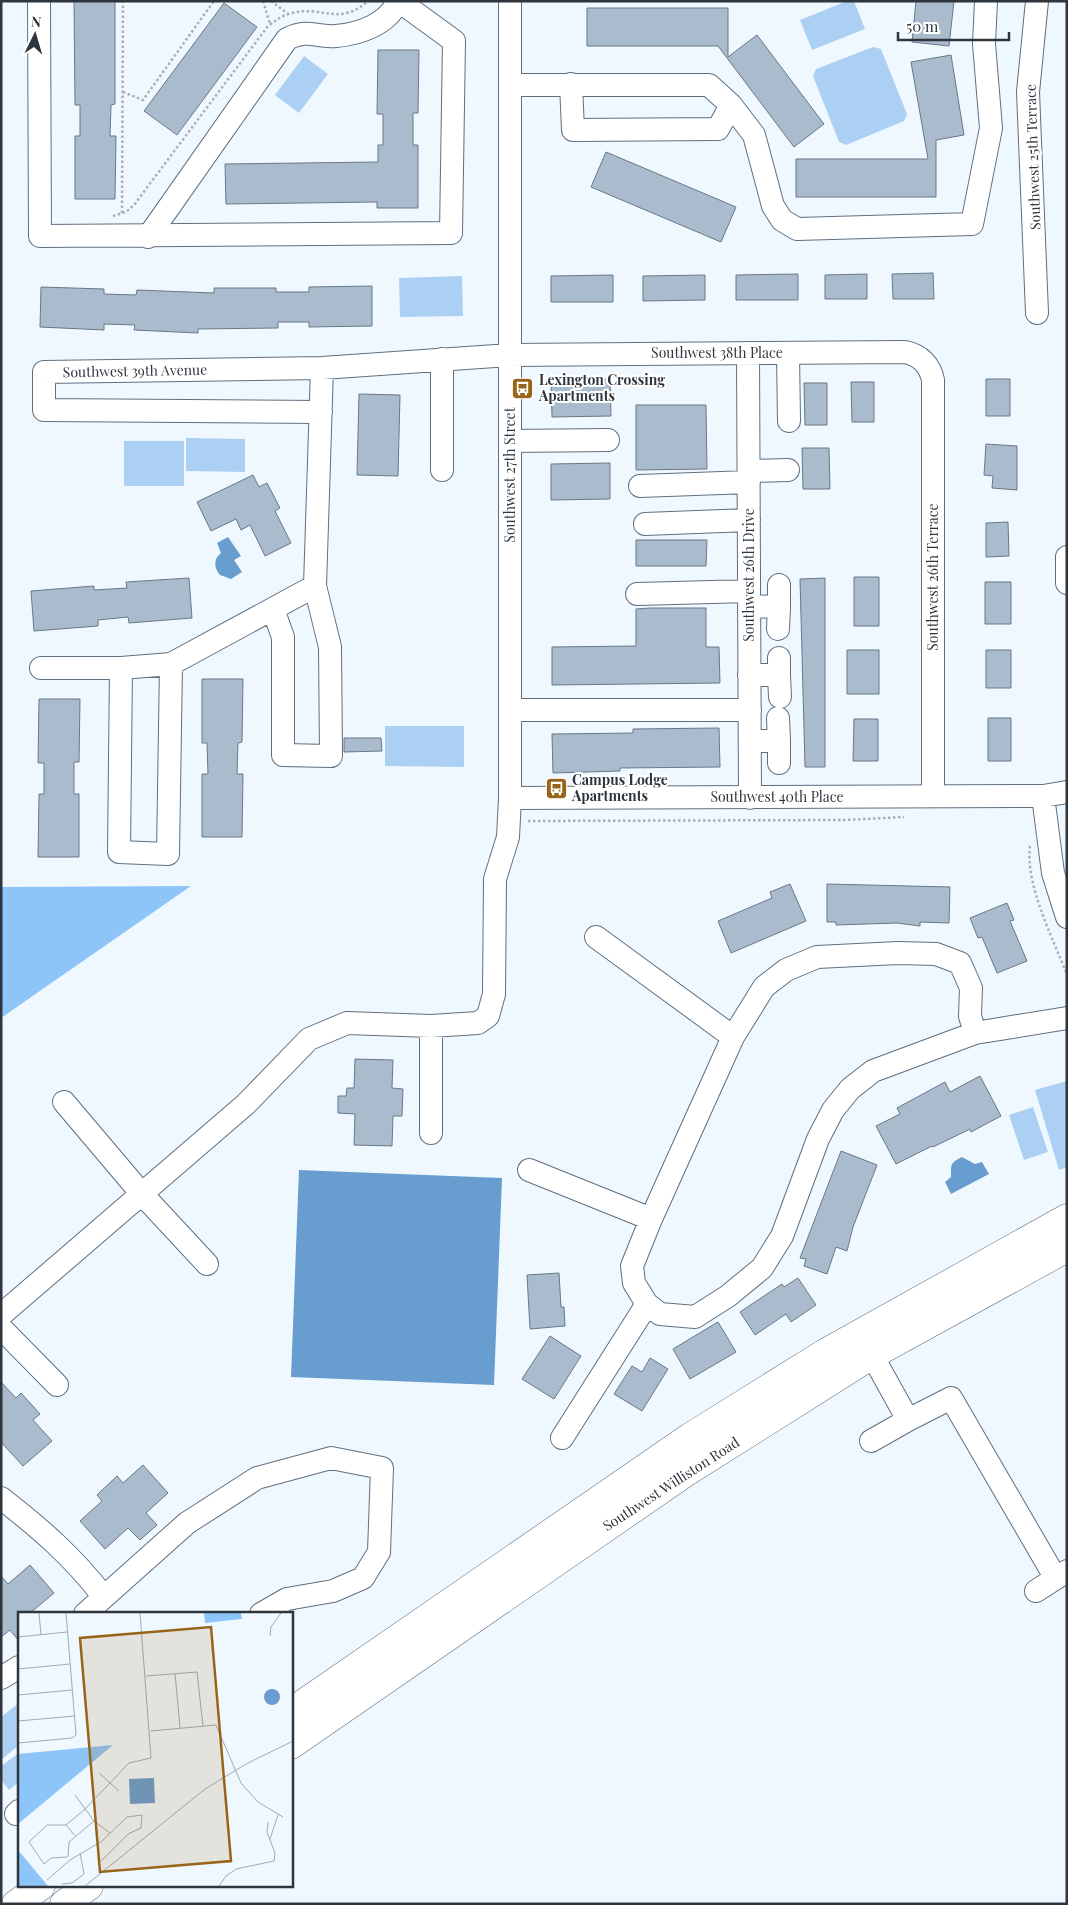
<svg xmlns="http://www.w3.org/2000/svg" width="1068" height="1905" font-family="'Playfair Display',serif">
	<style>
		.green { fill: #acd0f3 }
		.forest { fill: #8ec5f8 }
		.water { fill: #689dcf }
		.building { fill: #aabbcd; stroke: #677888 }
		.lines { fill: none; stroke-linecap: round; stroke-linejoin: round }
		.minor-casing { stroke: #5f6f7f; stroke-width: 24 }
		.highway-casing { stroke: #5f6f7f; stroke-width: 29 }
		.path { stroke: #a8b0b7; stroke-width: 2.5; stroke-dasharray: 2.5 2.5; stroke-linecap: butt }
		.minor { stroke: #fff; stroke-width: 22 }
		.highway { stroke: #fff; stroke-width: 28 }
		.labels { text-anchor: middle; stroke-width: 4; stroke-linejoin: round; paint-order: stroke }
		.street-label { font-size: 14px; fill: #2e353c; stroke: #fff }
		.poi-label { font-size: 14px; font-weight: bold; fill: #2e353c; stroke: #fff; text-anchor: start }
		.inset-road { fill: none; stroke: #a2aab1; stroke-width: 1 }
		.view { fill: #986419; fill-opacity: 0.15; stroke: #986419; stroke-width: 2.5 }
		.inset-edge { fill: none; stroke: #2e353c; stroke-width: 2.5 }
	</style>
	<rect width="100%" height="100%" fill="#f0f8ff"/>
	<path class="green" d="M847 1H854L865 29 812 50 800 20Z
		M873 47 881 49 907 114 904 121 846 145 839 142 813 76 816 69Z
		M304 56 328 74 299 113 275 95Z
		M462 276 463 316 400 317 399 278Z
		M186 438 245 439V472L186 471Z
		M124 441H184V486H124Z
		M385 726H464V767L385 766Z
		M1067 1081V1167L1059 1170 1035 1090Z
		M1033 1107 1048 1152 1024 1160 1009 1115Z
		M19 1703V1745L1 1760V1717Z
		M19 1753V1782L9 1790 1 1780V1766Z"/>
	<path class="forest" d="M191 886 1 1018V887Z"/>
	<path class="water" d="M228 537 241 556 234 560 242 572 231 579 220 575C214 568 213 559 221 553L217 543Z
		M962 1157 975 1164 982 1162 989 1174 951 1194 945 1182 951 1177C951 1164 950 1163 962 1157Z
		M299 1170 502 1178 494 1385 291 1377Z"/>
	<path class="building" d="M74 1H115V104L111 105 110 136H116L115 199H75V136H80V105H75Z
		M916 1H954L949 46 912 42Z
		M224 3 257 27 177 135 144 111Z
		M587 8H728V57L757 35 824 124 794 147 718 46H587Z
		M378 50H419L418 113H413V145H418V208H377V202L226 204 225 164 378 162V145H383V114H377Z
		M951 55 964 135 936 140V197H796V159H928L911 62Z
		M606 152 736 207 721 242 591 187Z
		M933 273 934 299H893L892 274Z
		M798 274V300H736V275Z
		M867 274V299H825V275Z
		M613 275V302H551V276Z
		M705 275V300L643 301V276Z
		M372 286V326L309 327V322H278V328L198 329V333L134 330 135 325 104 324V330L40 327 41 287 104 289V294L136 295 137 290 214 293V288H276V292H309V287Z
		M610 379 611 416 552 417 551 380Z
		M986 379H1010V416H986Z
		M851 382H874V422H852Z
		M804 383H827V425H805Z
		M359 394 400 395 398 476 357 475Z
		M636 405H706L707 469 636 470Z
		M986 444 1017 446V490L992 488 993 476 984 475Z
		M802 448H829L830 489H803Z
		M610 463V499L551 500V464Z
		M253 475 259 487 267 483 280 508 275 511 291 543 265 556 250 525 241 530 236 519 211 531 197 502Z
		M1008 522 1009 556 986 557V523Z
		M636 540H707L706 566H636Z
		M854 577H879V626H854Z
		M189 578 192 618 129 623 128 617 98 620V626L34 631 31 591 94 586V590L127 588 126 582Z
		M825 578V767H805L800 579Z
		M985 582H1011V624H985Z
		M650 608H706V647H719L720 683 552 685V647L636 646V609Z
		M847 650H879V694H847Z
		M986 650H1011V688H986Z
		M202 679H243L242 742 238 743 237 774H243L242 837H202V774H208L207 743H202Z
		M39 699H80L79 762H74V794H79V857H38L39 794H44V763H38Z
		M988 718H1011V761H988Z
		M854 719H878V761H853Z
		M719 728 720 767 620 768V771L553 773 552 734 633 733V729Z
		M344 738H381L382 751 344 752Z
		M790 884 806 921 731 953 718 921 772 898 770 892Z
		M827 884 950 887 949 923 920 922V926L897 923 836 925V922H827Z
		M1007 903 1014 920 1010 921 1027 961 997 973 982 937 978 938 970 918Z
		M355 1059 393 1060 392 1088 403 1089 402 1116H393L392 1146 354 1145 355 1114 338 1113V1096H346L347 1088H354Z
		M980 1076 1001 1116 971 1132 970 1129 933 1147 932 1146 896 1164 876 1126 900 1114 897 1108 945 1082 950 1092Z
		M841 1151 877 1165 853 1227 847 1251 836 1247 827 1274 804 1266 806 1259 800 1258Z
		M559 1273 561 1307H564L565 1326 530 1329 527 1275Z
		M798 1278 816 1305 791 1322 786 1314 755 1335 740 1312 782 1284 784 1287Z
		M718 1322 736 1352 690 1379 673 1349Z
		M550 1336 581 1356 554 1399 522 1379Z
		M650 1358 668 1369 642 1411 614 1394 632 1366 642 1372Z
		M1 1382 16 1398 21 1393 40 1414 33 1420 52 1441 23 1466 1 1442Z
		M143 1465 168 1493 146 1513 157 1525 140 1540 128 1528 105 1549 80 1521 102 1501 97 1495 117 1476 123 1483Z
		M30 1565 54 1593 29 1614H19V1641L10 1630 1 1637V1576L8 1584Z"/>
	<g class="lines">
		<defs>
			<path id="minor" d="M39 1 40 236 451 233 454 41 399 1
				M571 84 573 130 718 129 731 105
				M510 85H709L731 105 754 135 773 206 782 220 797 229 972 224 991 128 984 44 986 1
				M148 237 287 39C309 28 316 38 336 36 360 34 388 24 398 1
				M1037 313 1028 92 1037 1
				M748 353 750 798
				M788 353 789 421
				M442 359V470
				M321 412 44 410V372L322 368 510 355 905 352C920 355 930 365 933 380V796
				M510 441 608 440
				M749 471 788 470
				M640 486 749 482
				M645 524 749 520
				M1067 557V583
				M637 594 749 591
				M749 606 779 607 778 629
				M779 607V585
				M273 609 283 637V755L331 756 330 647 315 586 322 368
				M41 668H121L171 664 315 586
				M121 668 119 852 168 854 171 664
				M749 675H779V658
				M779 675 780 697
				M510 710H750
				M750 741H779L778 718
				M779 741V763
				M1043 796 1053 873 1067 917
				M510 798 1043 796 1067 792
				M596 937 733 1037
				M431 1026V1133
				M975 1033 970 1016 971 988 960 963 936 954 898 953 817 957 786 970 764 987 733 1037 651 1219 632 1266 634 1283 647 1304 660 1314 695 1317 728 1296 762 1268 782 1236 818 1139 833 1110 850 1089 873 1071 975 1033 1067 1018
				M64 1102 141 1193 207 1264
				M529 1170 651 1219
				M1 1315 246 1104 309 1039 347 1023 431 1026 478 1023 488 1016 494 994 495 879 508 837 510 798V1
				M1 1328 57 1385
				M872 1355 908 1420 951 1398 1055 1577
				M562 1438 647 1304
				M871 1441 908 1420
				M1 1498C42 1530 72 1556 104 1597
				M1036 1591 1067 1571
				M85 1614 187 1523 257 1478 331 1458 382 1468 379 1552 363 1578 333 1591 287 1599 261 1614
				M1 1678 19 1667
				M16 1814 19 1811"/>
			<path id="highway" d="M291 1712 690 1437 825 1353 1067 1218
				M291 1745 685 1473 872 1355 1067 1248
				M16 1904 41 1886
				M64 1904 89 1886"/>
		</defs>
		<use href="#minor" class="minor-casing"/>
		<use href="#highway" class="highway-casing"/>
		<path class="path" d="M263 1 270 24
			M271 1 288 14
			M123 92 143 100 214 1
			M122 213 123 1
			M113 216 126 212 134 205 268 26C276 20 283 15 292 13 322 5 339 27 368 1
			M528 821 844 820 904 817
			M1030 846C1025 885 1053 938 1067 975"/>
		<use href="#minor" class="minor"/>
		<use href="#highway" class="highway"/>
	</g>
	<defs>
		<symbol id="bus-square" viewBox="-11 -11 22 22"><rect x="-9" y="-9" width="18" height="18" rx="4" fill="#986419" stroke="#fff"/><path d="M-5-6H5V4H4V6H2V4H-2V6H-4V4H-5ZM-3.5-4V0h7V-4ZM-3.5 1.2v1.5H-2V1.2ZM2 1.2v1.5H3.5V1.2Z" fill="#fff"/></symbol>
	</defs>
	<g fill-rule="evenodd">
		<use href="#bus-square" x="510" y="376" width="25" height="25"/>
		<use href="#bus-square" x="544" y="776" width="25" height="25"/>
	</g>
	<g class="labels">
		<g class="street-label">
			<text transform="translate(1033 157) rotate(-92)" y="5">Southwest 25th Terrace</text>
			<text x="717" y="358">Southwest 38th Place</text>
			<text transform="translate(135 371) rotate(-1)" y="5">Southwest 39th Avenue</text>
			<text transform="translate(510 475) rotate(-90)" y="5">Southwest 27th Street</text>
			<text transform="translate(749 575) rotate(-90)" y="5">Southwest 26th Drive</text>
			<text transform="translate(933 577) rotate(-90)" y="5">Southwest 26th Terrace</text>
			<text x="777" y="802">Southwest 40th Place</text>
			<text transform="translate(671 1484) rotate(-33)" y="5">Southwest Williston Road</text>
		</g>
		<g class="poi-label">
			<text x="539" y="385">Lexington Crossing<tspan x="539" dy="16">Apartments</tspan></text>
			<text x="572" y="785">Campus Lodge<tspan x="572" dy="16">Apartments</tspan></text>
		</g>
	</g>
	<g transform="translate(18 1612)">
		<rect width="275" height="275" fill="#f0f8ff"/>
		<path d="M186 1H223L224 7 187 11ZM95 133 0 212V142ZM0 238 30 274H0Z" fill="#8ec5f8"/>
		<path d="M246 85a8 8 0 1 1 16 0a8 8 0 1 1-16 0ZM136 166 137 191 112 192 111 167Z" fill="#689dcf"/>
		<path class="inset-road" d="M21 1 23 23M252 24 253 15 263 1M0 25 49 20M0 57 52 52M157 61 162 116M128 64 179 60 185 114M0 83 54 78M0 109 57 104M133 119 198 113 223 171 240 190 265 205M0 131 54 126 58 123 48 1M81 161 101 179M57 183 76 209 92 221M48 213 58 225M252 227 260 203M49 245 33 246 26 252 11 230 29 213H48L66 198 111 151 133 146 122 1M50 245 51 230 76 209M29 268 52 248 84 229 109 205 124 203 123 216 110 222 83 249M44 272 54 271 66 262 62 241M67 274 187 177 228 152 275 129M201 274 208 264 218 257 256 249 257 241 249 220 250 210"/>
		<path class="view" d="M193 15 213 249 82 260 62 26Z"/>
		<rect width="275" height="275" class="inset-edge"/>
	</g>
	<rect width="1068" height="1905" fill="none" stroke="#2e353c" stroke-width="5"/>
	<g transform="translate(35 35) rotate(5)" stroke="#ffffff" stroke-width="4" paint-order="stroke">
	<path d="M0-4L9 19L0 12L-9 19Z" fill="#2e353c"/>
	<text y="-8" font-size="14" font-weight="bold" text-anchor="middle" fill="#2e353c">N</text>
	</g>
	<path d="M898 32v8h111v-8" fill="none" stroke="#2e353c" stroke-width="2.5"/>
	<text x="906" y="32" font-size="15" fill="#2e353c" stroke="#ffffff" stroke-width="4" paint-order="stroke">50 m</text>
</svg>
